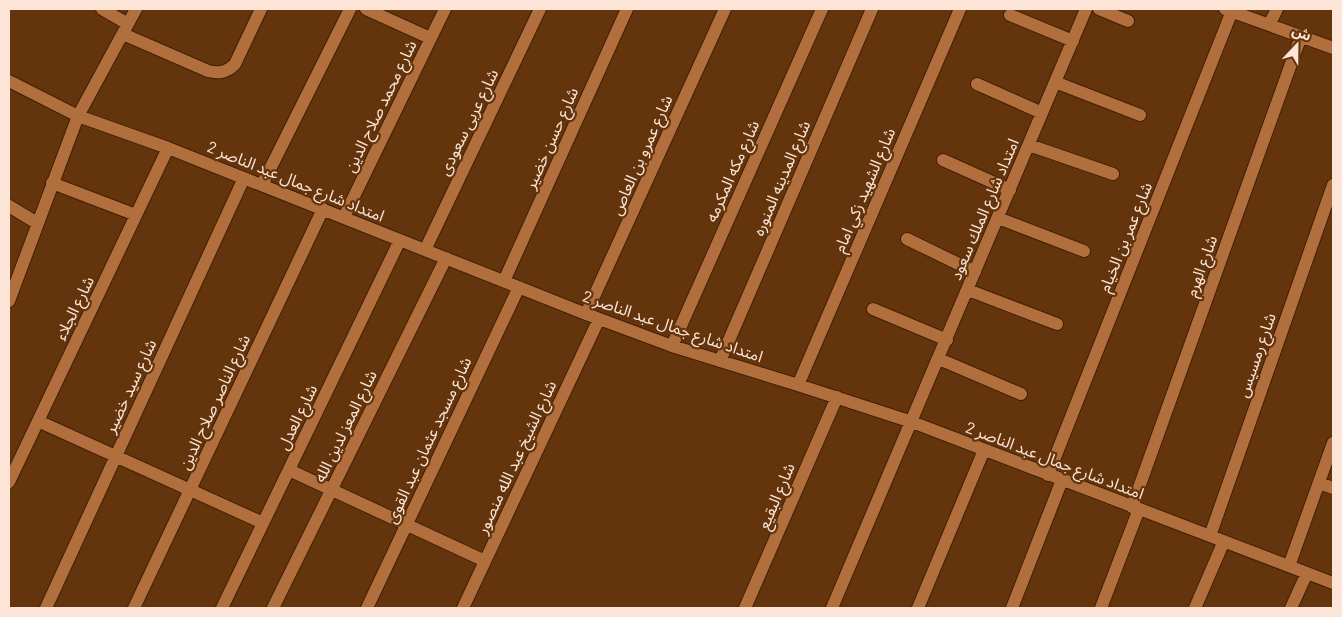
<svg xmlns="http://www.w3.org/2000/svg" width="1342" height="617" font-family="Barlow,'Noto Sans Arabic',sans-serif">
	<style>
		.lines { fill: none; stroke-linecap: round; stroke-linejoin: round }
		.street-casing { stroke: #401f04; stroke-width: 14 }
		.street { stroke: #b16f3e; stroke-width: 12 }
		.labels { text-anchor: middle; stroke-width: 4.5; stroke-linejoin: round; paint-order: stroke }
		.street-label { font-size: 16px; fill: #fce5d6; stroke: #64350d }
	</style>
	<rect width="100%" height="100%" fill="#64350d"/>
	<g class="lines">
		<defs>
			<path id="street" d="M102 9 128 24
				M366 9 430 38
				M1099 9 1128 21
				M1225 9 1333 48
				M1010 15 1073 41
				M1269 25 1277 9
				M123 34 208 71C220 74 227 72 235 64L261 9
				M9 81 78 116 168 148 586 314 672 346 798 385 912 422 1333 583
				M1055 82 1140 115
				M977 84 1042 113
				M1029 145 1113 174
				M943 160 1010 190
				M52 183 136 215
				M262 185 350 9
				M9 206 37 223
				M344 217 445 9
				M998 218 1084 251
				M907 239 975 272
				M425 250 540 9
				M504 281 627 9
				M968 290 1057 324
				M9 301 78 116 136 9
				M873 309 947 340
				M586 314 725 9
				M672 346 822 9
				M939 359 1021 394
				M720 361 872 9
				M798 385 960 9
				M38 421 263 523
				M289 470 485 561
				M1048 475 1232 11
				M9 482 168 148
				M1319 483 1333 488
				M1132 507 1301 36
				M1210 536 1333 185
				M1289 566 1333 443
				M46 608 244 178
				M134 608 323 209
				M222 608 400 240
				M273 608 446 258
				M367 608 519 287
				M463 608 599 319
				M745 608 837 397
				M832 608 1086 9
				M918 608 984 450
				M1012 608 1062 480
				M1101 608 1139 509
				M1195 608 1224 541
				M1291 608 1307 573"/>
		</defs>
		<use href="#street" class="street-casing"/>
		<use href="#street" class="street"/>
	</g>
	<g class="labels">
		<g class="street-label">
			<text transform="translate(380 106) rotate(-64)" y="6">شارع محمد صلاح الدين</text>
			<text transform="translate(468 122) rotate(-64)" y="6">شارع عربى سعودى</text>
			<text transform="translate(551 138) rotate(-66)" y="6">شارع حسن خضير</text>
			<text transform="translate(641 155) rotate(-66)" y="6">شارع عمرو بن العاص</text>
			<text transform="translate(732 171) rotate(-66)" y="6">شارع مكه المكرمه</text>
			<text transform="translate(781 178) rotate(-67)" y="6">شارع المدينه المنوره</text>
			<text transform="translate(296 181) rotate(22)" y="6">امتداد شارع جمال عبد الناصر 2</text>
			<text transform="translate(864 190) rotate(-67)" y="6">شارع الشهيد زكي امام</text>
			<text transform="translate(984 209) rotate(-67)" y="6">امتداد شارع الملك سعود</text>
			<text transform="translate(1125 237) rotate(-68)" y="6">شارع عمر بن الخيام</text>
			<text transform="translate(1201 266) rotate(-70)" y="6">شارع الهرم</text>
			<text transform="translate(74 308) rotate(-64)" y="6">شارع الجلاء</text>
			<text transform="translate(673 326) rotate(19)" y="6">امتداد شارع جمال عبد الناصر 2</text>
			<text transform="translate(1256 355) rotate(-71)" y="6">شارع رمسيس</text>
			<text transform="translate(130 386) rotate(-65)" y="6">شارع سيد خضير</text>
			<text transform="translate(214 402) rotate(-65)" y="6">شارع الناصر صلاح الدين</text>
			<text transform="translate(297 417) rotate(-64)" y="6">شارع العدل</text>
			<text transform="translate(345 426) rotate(-64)" y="6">شارع المعز لدين الله</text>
			<text transform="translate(428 440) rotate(-65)" y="6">شارع مسجد عثمان عبد القوى</text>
			<text transform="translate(516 457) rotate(-65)" y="6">شارع الشيخ عبد الله منصور</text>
			<text transform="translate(1055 460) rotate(21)" y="6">امتداد شارع جمال عبد الناصر 2</text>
			<text transform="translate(776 496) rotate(-67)" y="6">شارع البقيع</text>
		</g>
	</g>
	<rect width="1342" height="617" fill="none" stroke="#fce5d6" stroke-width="20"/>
	<g transform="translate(1297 45) rotate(22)" stroke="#64350d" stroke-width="4" paint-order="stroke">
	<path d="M0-4L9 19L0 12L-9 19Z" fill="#fce5d6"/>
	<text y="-8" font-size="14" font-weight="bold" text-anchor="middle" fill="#fce5d6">ش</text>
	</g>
</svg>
